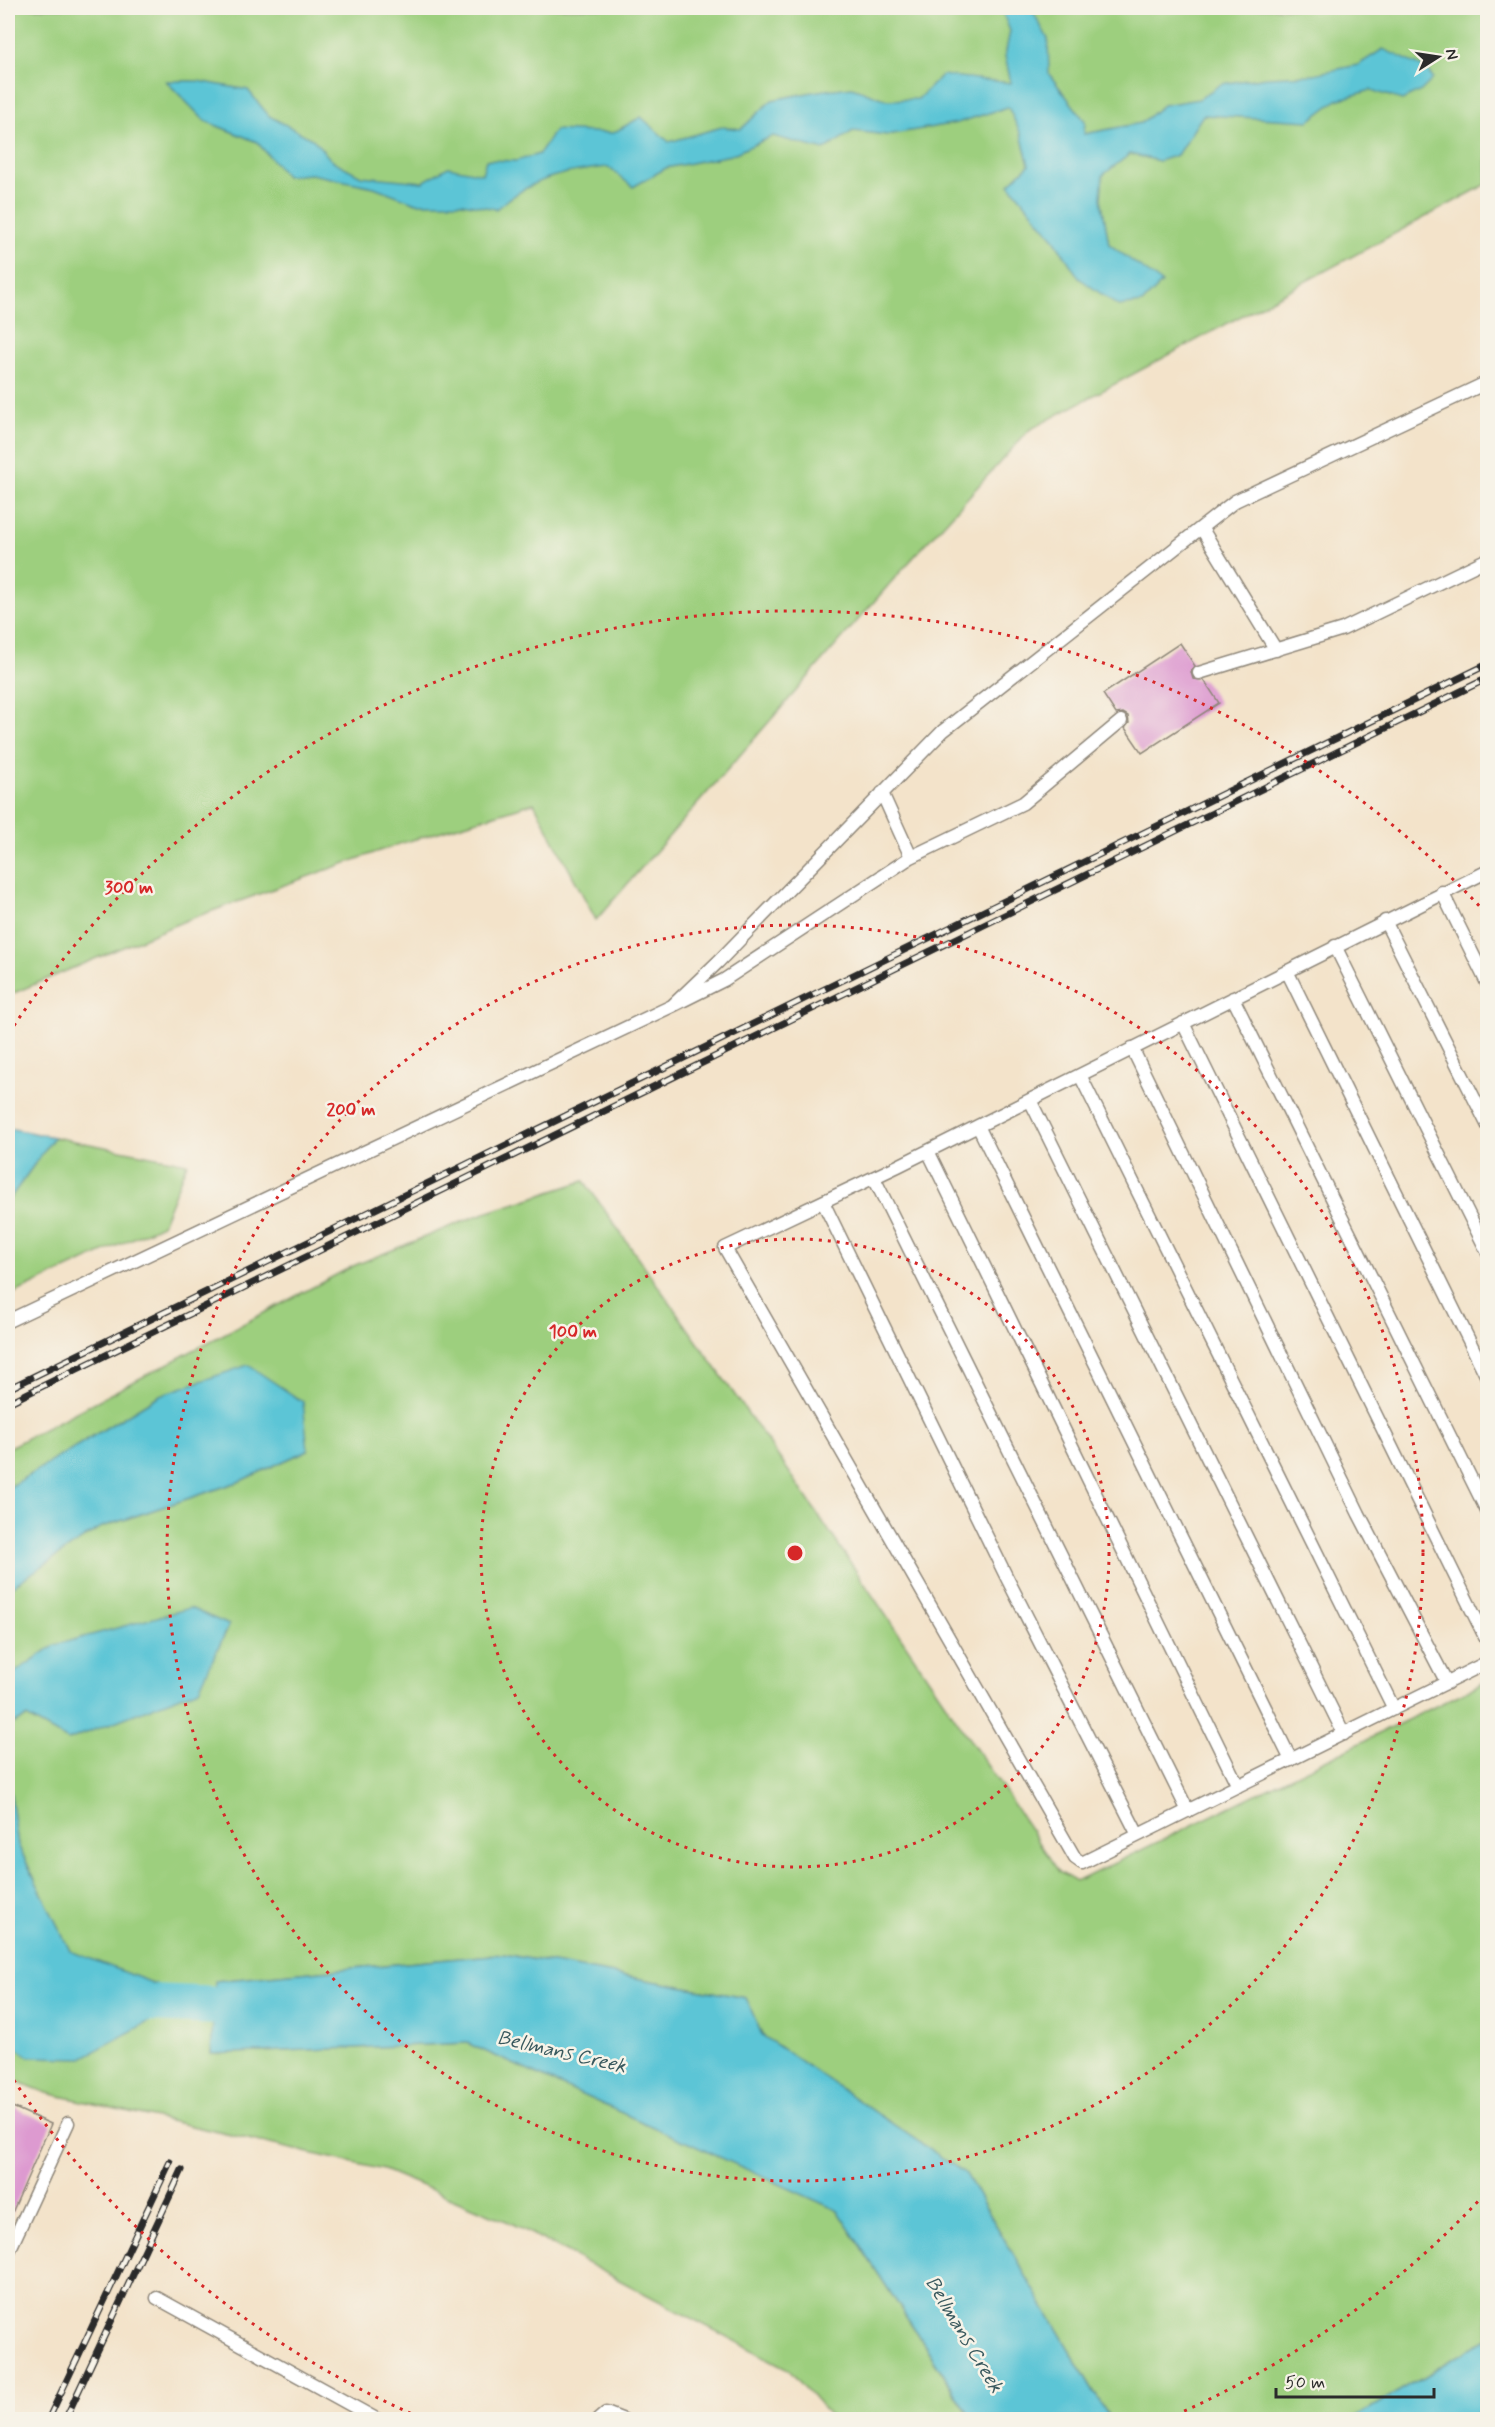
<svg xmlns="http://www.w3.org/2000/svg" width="1495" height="2427" font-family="Mynerve,sans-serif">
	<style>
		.green { fill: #9dcf7e; stroke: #647d54; stroke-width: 1.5 }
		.water { fill: #5bc5d6; stroke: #437880; stroke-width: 1.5 }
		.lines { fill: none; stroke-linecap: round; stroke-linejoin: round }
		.river { stroke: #5bc5d6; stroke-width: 38 }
		.building { fill: #dd9ad0 }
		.lane-casing { stroke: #8f877a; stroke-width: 15 }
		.lane { stroke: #fff; stroke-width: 12 }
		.rail-casing { stroke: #2b2b2b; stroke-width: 7 }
		.rail { stroke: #f7f3e8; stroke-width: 4.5; stroke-dasharray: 14; stroke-linecap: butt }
		.ring { fill: none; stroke: #d62828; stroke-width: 3; stroke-dasharray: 3 6 }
		.labels { text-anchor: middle; stroke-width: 5; stroke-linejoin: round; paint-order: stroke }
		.water-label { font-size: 20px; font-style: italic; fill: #39595e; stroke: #f7f3e8 }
		.centre { fill: #d62828; stroke: #f7f3e8; stroke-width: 3 }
		.ring-label { font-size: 18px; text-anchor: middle; font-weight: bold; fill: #d62828; stroke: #f7f3e8; stroke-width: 5; stroke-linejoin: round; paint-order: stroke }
	</style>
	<rect width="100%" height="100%" fill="#f7f3e8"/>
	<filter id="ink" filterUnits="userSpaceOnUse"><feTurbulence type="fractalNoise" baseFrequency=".0167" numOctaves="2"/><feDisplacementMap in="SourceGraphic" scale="12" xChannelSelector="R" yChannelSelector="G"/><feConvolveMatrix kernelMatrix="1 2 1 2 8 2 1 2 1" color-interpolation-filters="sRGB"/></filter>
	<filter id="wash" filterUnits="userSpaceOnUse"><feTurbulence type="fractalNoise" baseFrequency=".008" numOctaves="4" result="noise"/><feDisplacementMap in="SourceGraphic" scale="24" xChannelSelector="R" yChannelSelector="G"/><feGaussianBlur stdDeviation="1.35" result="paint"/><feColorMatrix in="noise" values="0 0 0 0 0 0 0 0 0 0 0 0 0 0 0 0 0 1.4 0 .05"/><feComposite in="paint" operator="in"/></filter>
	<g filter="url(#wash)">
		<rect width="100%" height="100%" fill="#f3e3ca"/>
		<path class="green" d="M8 8H1487V184L1029 430 893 580 596 920 534 803 399 844 187 920 9 995 8 1001Z
			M54 1137 187 1163 162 1225 8 1296V1201Z
			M584 1181 792 1476 1059 1872 1076 1882 1487 1681V2339L1352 2419H1110L966 2174 762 2035 746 1998 503 1954 216 1981 211 2054 467 2043 837 2210 970 2416 969 2419H833L788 2369 511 2223 384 2170 47 2093 8 2078V2042L30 2057 70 1951 18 1845 8 1775V1726L27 1717 68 1740 198 1689 229 1626 55 1645 8 1677V1589L99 1528 238 1482 308 1450 160 1395 8 1488V1448L353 1266 479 1215Z"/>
		<path class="water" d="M1001 8H1031L1048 39 1049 74 1085 121 1084 134 1141 123 1163 105 1199 99 1221 84 1267 77 1309 75 1358 65 1383 49 1427 69 1433 79 1421 91 1402 100 1371 90 1337 100 1309 121 1203 115 1177 155 1159 161 1130 154 1103 175 1101 198 1109 244 1162 283 1142 303 1118 306 1079 278 1052 236 1009 184 1029 165 1021 134 1008 107 957 123 887 135 853 131 824 150 773 136 731 155 666 168 633 187 608 167C560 172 533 178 496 209L462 203H416L374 187 311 174 286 176 257 142 205 121 166 81H198L248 90 269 116 314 140 331 160 361 176 423 182 448 167 482 174 486 160 516 161 539 154 555 130 613 133 641 117 669 142 722 127 741 129 772 100 818 91 852 87 887 100 918 99 942 75 1011 83 1005 56 1010 31Z
			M8 1128 54 1137 8 1201Z
			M248 1365 303 1402 308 1450 238 1482 99 1528 8 1589V1488L160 1395Z
			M190 1608 229 1625 199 1689 68 1740 27 1717 8 1726V1677L55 1645Z
			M8 1775 18 1845 70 1951 163 1987 152 2020 82 2058 30 2057 8 2042Z
			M503 1954 746 1998 762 2035 966 2174 1110 2419H969L970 2415 837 2210 467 2043 211 2054 215 1981Z
			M1487 2339V2408L1471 2419H1352Z"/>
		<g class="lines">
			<path class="river" d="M106 2001 265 2008"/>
		</g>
		<g id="blocks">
			<path class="building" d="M1180 643 1195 666 1191 672 1193 679 1204 680 1219 703 1142 753 1125 728 1129 723 1128 716 1123 713 1116 714 1103 694Z
				M8 2105 51 2124 8 2222Z"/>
		</g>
	</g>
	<g filter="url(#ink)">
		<use href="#blocks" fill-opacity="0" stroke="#8f877a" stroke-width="1.5"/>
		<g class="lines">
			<defs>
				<path id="lane" d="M1202 529 1276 650
					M1199 673 1343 629 1488 559
					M1121 721 1023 803 911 857 724 980 672 1006 718 962 943 731 1235 501 1488 382
					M882 793 911 857
					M1488 871 898 1166 725 1248 1075 1858 1082 1863 1488 1662
					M1442 892 1488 985
					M1385 921 1488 1126
					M1335 946 1488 1253
					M1287 971 1488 1379
					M1233 998 1488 1513
					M1183 1023 1488 1643
					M1132 1048 1359 1514 1447 1683
					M1080 1075 1394 1709
					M1030 1100 1344 1734
					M978 1126 1291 1760
					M928 1151 1238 1786
					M874 1178 1188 1811
					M823 1202 1006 1576 1138 1835
					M8 1321 672 1006
					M8 2253 68 2123
					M157 2298 378 2420
					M598 2420 606 2413 624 2420"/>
			</defs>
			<use href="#lane" class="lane-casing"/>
			<use href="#lane" class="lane"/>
			<defs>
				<path id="rail" d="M8 1389 1488 664
					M8 1403 1488 678
					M48 2420 170 2162
					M65 2420 182 2170"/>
			</defs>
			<use href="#rail" class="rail-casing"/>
			<use href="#rail" class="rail"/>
		</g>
	</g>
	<g class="ring">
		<circle cx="795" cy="1553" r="314"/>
		<circle cx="795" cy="1553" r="628"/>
		<path d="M1484 2195A942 942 0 0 1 1171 2417M419 2417A942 942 0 0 1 9 2073M9 1033A942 942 0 0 1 1484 911"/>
	</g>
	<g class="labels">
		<g class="water-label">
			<text transform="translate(562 2051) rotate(13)" y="7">Bellmans Creek</text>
			<text transform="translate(965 2334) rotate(59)" y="7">Bellmans Creek</text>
		</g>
	</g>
	<circle cx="795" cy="1553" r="9" class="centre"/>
	<g class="ring-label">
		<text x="129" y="893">300 m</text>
		<text x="351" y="1115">200 m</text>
		<text x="573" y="1337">100 m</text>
	</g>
	<rect width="1495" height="2427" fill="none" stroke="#f7f3e8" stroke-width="30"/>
	<g transform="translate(1438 57) rotate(78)" stroke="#f7f3e8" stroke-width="4.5" paint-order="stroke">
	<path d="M0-4.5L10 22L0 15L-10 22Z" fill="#2b2b2b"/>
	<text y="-9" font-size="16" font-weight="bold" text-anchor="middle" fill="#2b2b2b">N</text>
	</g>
	<path d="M1276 2388v9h158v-9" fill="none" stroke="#2b2b2b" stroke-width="3"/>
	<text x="1285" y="2388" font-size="18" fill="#2b2b2b" stroke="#f7f3e8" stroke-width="4.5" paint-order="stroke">50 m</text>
</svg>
